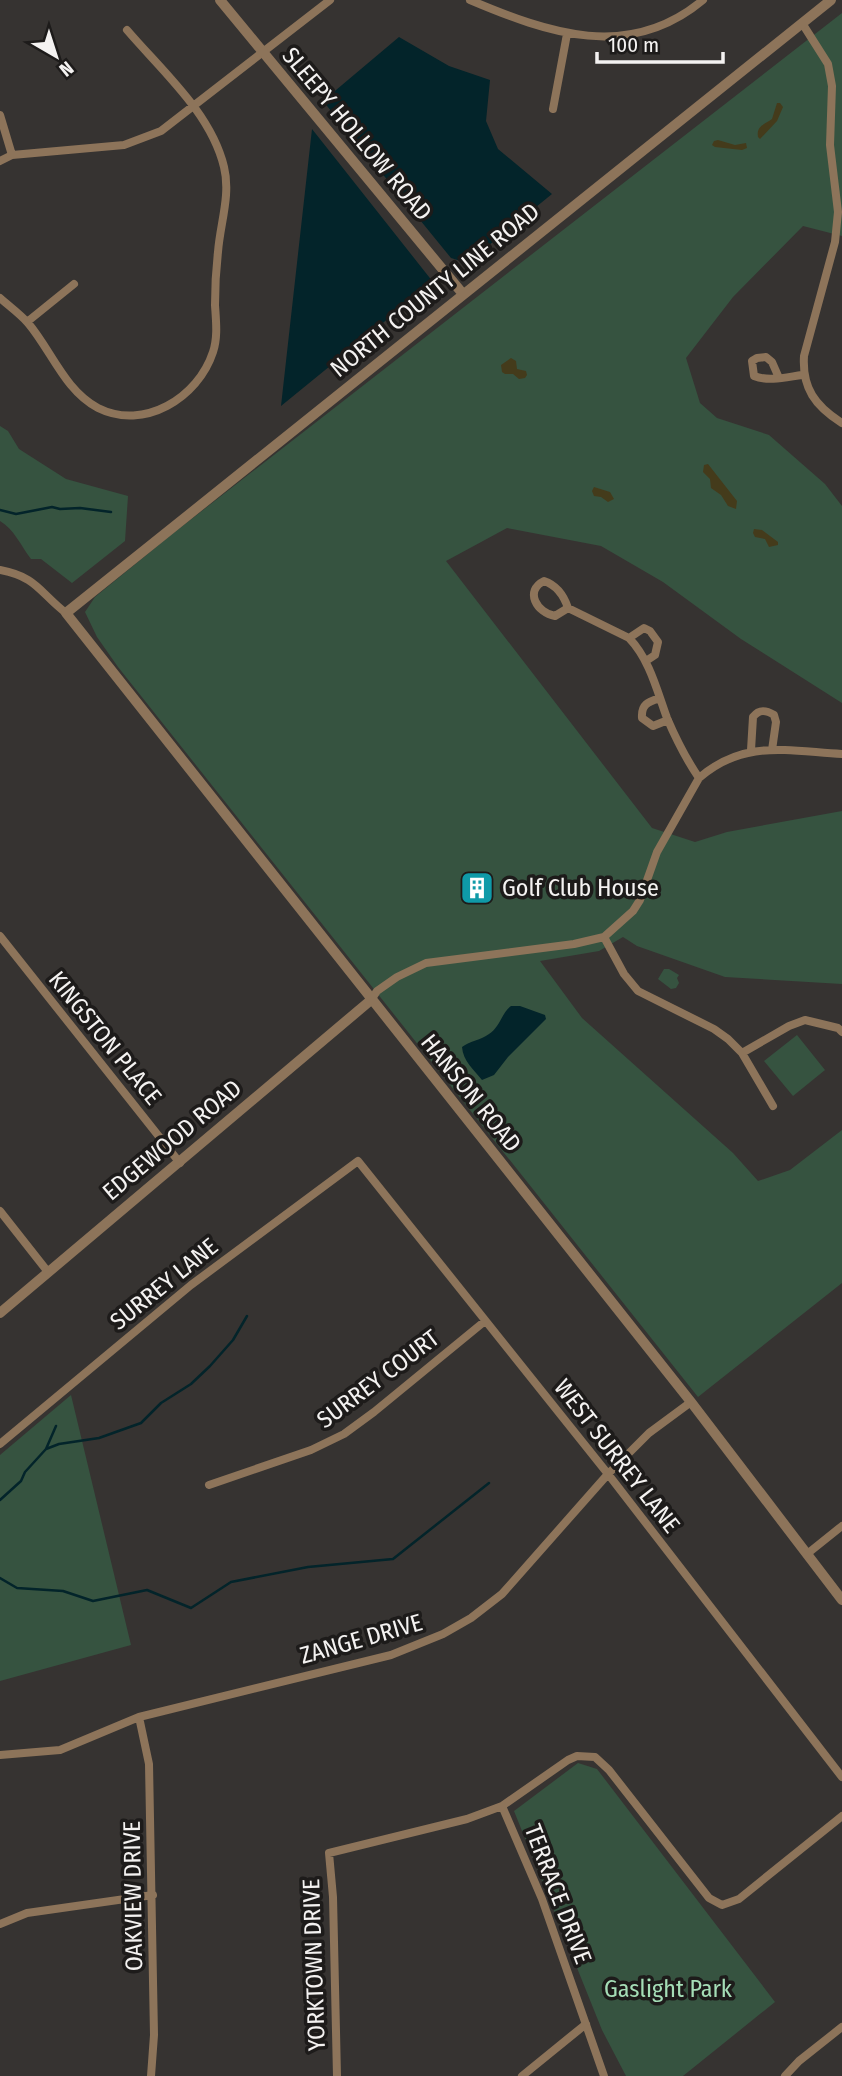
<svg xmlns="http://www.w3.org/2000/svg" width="842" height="2076" font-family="'Fira Sans Condensed',sans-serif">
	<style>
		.green { fill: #365340 }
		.sand { fill: #443b1b }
		.water { fill: #03242a }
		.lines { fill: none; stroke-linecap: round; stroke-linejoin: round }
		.stream { stroke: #03242a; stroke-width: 2.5 }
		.minor { stroke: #8d745a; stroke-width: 8 }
		.tertiary { stroke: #8d745a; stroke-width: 10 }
		.labels { text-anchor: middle; stroke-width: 7; stroke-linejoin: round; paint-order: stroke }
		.street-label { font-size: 24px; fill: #f4f2f1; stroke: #1d1b1a }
		.poi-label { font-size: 24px; fill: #f4f2f1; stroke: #1d1b1a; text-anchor: start }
		.park-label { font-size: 24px; fill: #a5deb7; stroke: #1d1b1a }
	</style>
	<rect width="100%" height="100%" fill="#363331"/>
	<path class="green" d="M842 13V236L803 226 733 297 686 358 700 403 717 418 769 435 825 484 842 506V703L741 639 663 582 601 546 507 528 446 561 652 828 695 842 727 832 842 811V984L725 977 637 946 623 937 599 951 540 961 582 1018 733 1153 758 1181 790 1170 842 1130V1283L698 1397 118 667 97 637 85 612 95 597 171 535Z
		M0 426 8 431 19 449 66 479 128 496 125 541 72 583 41 559H31C21 546 14 529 0 521Z
		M664 969H669L679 975 677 978 679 983 676 988 671 989 658 979Z
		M797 1035 825 1070 793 1096 764 1061Z
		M71 1395 131 1645 0 1681V1455Z
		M578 1763 597 1769 775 2002 683 2076H626L602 2030 514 1811Z"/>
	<path class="sand" d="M777 103H780L783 107 777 121 760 139 758 137C756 126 765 124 772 119Z
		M718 140 735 145 746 143 747 148 742 150 715 147 712 145 714 141Z
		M511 358 516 361 517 369 526 371 527 375 525 378 519 379 513 374H505L502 372 501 365Z
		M708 464 737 501 736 509 728 506 721 495 711 488 710 479 703 472 704 465Z
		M594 487 610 492 614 499 608 502 601 497 594 496 592 491Z
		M754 529 762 530 778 542V545L769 547 765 539 755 537 753 533Z"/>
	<path class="water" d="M399 37 449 66 490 80 486 121 498 149 552 194 467 263 451 258 323 101Z
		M312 129 433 282 281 406Z
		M511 1006H520L545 1015 546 1019 508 1057 494 1075 482 1080C474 1070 463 1061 462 1047 470 1041 481 1040 489 1034 500 1027 501 1014 511 1006Z"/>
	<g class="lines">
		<path class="stream" d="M0 510 16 514 52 507 60 509 80 508 111 512
			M46 1449 56 1426
			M0 1500 21 1481 25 1472 46 1449 59 1444 99 1438 141 1423 161 1403 191 1384 210 1366 233 1340 247 1316
			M0 1578 17 1588 63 1591 93 1601 147 1590 191 1608 231 1582 308 1567 393 1559 489 1483"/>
		<path class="minor" d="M470 0C548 33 629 62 703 0
			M802 23 828 64 832 86 830 145 838 212 835 242 804 356C802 388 815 406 842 423
			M553 109 567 34
			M0 115 12 155
			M0 161 12 155 124 145 161 131 330 0
			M0 298C9 306 20 314 28 323 51 350 65 391 98 408 144 431 198 398 213 352 218 337 216 321 215 305 215 287 216 269 218 252 220 224 231 195 224 167 211 113 162 71 127 30
			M27 322 74 284
			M779 378 772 362 766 357 757 358 752 361 754 376C769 382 787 377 802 375
			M0 570C37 577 39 592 66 613
			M568 608 555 616C537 613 524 591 544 581 556 585 564 596 568 608L629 638C650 660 657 691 667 718 676 739 686 759 699 778
			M629 638 644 628 650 631 658 642 655 655 646 661
			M660 698C648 702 641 704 642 718L653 726 668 720
			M751 750 753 717C759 709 766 710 774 715L776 722 772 750
			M0 936 180 1163
			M604 937 624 974 638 991 714 1029 728 1039 742 1053 773 1106
			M371 1000 377 991 397 977 426 963 574 944 604 937 633 911 640 900 657 852 699 778C744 739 787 751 842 754
			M742 1053 789 1026 805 1020 838 1028 842 1032
			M0 1211 48 1272
			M0 1444 191 1285 358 1161 608 1474 842 1777
			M209 1485 311 1450 344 1434 374 1412 485 1321
			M807 1554 842 1526
			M139 1717 149 1764 154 2035 151 2076
			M0 1755 60 1750 139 1717 391 1655 443 1634 471 1618 502 1594 608 1474 649 1433 691 1402
			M502 1806 542 1899 604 2076
			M0 1924 27 1913 153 1895
			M337 2076 333 1897 329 1853 467 1819 502 1806 568 1760 577 1756 595 1757 609 1770 709 1898 722 1905 739 1899 842 1816
			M522 2076 586 2024
			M785 2076 799 2061 842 2027"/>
		<path class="tertiary" d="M220 0 463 294
			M831 0 66 613 691 1402 842 1600
			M0 1313 371 1000"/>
	</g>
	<defs>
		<symbol id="building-square" viewBox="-11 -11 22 22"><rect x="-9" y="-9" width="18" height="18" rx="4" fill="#0f9aa8" stroke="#1d1b1a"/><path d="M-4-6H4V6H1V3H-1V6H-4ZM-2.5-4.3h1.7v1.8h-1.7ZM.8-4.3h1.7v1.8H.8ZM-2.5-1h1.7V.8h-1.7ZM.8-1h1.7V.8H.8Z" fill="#fff"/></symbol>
	</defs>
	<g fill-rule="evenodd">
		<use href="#building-square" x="458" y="869" width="38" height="38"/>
	</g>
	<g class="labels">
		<g class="street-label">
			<text transform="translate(357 134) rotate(50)" y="8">SLEEPY HOLLOW ROAD</text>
			<text transform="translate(435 290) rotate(-39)" y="8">NORTH COUNTY LINE ROAD</text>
			<text transform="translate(105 1038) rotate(51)" y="8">KINGSTON PLACE</text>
			<text transform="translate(471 1093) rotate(51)" y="8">HANSON ROAD</text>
			<text transform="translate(172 1140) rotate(-40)" y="8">EDGEWOOD ROAD</text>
			<text transform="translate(164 1284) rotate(-39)" y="8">SURREY LANE</text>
			<text transform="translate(378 1379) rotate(-37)" y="8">SURREY COURT</text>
			<text transform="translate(617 1456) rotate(52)" y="8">WEST SURREY LANE</text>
			<text transform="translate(361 1639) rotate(-16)" y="8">ZANGE DRIVE</text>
			<text transform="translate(558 1894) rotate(69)" y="8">TERRACE DRIVE</text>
			<text transform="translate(133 1896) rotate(-91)" y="8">OAKVIEW DRIVE</text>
			<text transform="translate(314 1965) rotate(-92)" y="8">YORKTOWN DRIVE</text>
		</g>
		<g class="poi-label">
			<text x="502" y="896">Golf Club House</text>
		</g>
		<g class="park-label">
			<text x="668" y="1997">Gaslight Park</text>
		</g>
	</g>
	<g transform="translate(56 56) rotate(141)" stroke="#1d1b1a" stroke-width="5" paint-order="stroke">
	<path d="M0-5L12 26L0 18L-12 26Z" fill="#f4f2f1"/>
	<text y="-10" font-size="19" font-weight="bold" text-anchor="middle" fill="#f4f2f1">N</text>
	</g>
	<path d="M597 52v10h126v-10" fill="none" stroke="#f4f2f1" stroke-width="3.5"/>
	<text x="608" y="52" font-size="21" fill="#f4f2f1" stroke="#1d1b1a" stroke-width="5" paint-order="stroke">100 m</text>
</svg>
